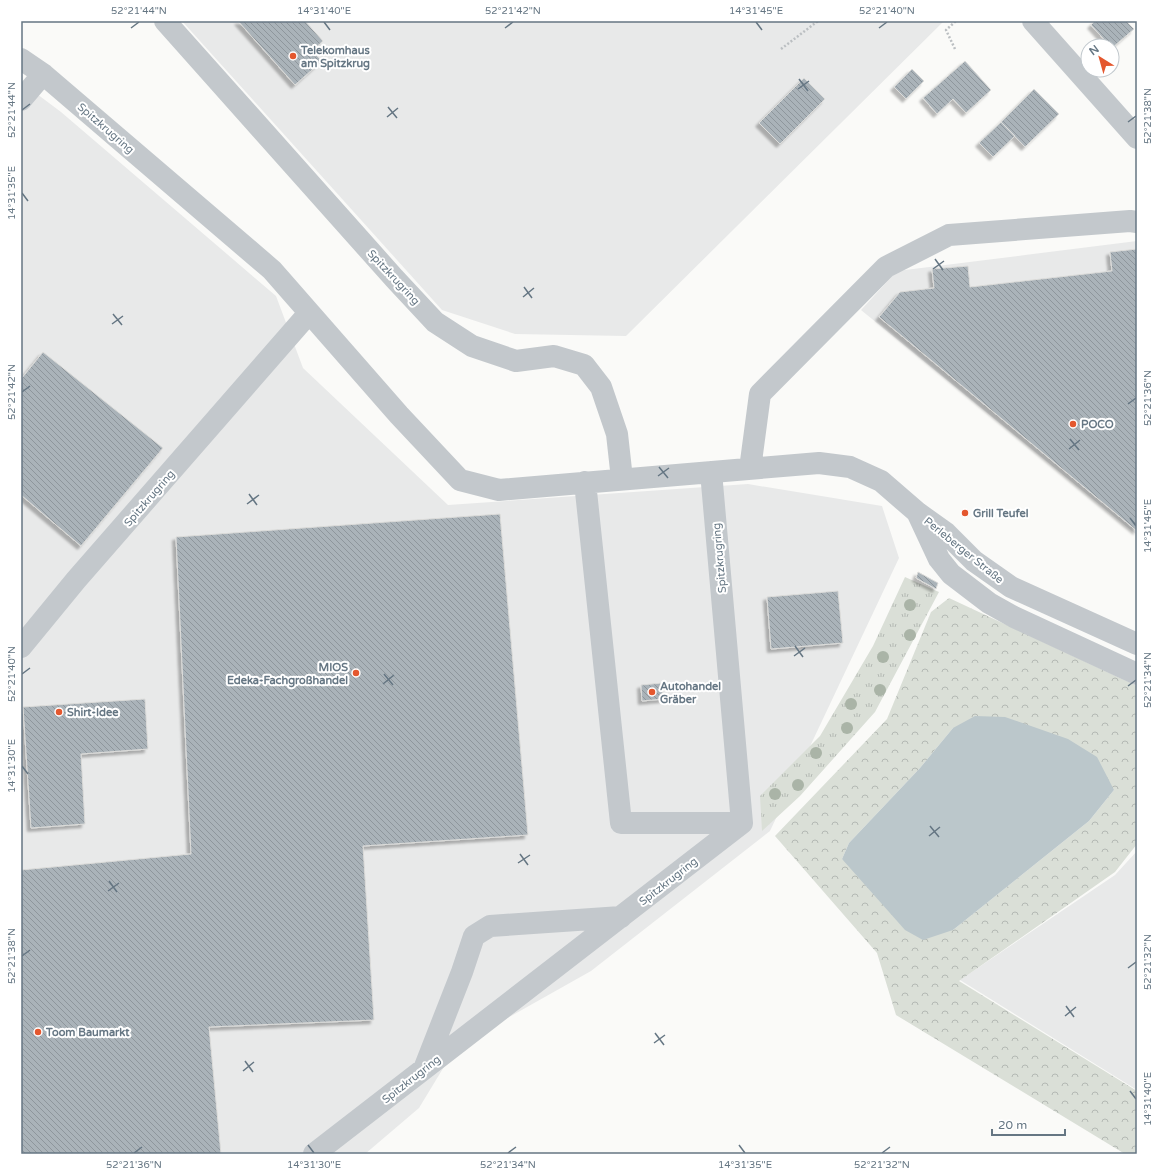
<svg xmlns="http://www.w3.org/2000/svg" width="1158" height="1175" font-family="'Varela Round',sans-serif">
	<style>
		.built { fill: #e8e9e9 }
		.grass { fill: url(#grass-tufts) }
		.forest { fill: url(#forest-crowns); fill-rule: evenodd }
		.water { fill: #bbc7cb }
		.building { fill: url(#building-back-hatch); stroke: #dcdcda; filter: url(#shadow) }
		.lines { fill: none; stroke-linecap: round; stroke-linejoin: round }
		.path { stroke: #bbbfc2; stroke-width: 2.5; stroke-dasharray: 2 2; stroke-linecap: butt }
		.minor { stroke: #c3c8cc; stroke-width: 22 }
		.tree { fill: #aab4a7 }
		.ticks { fill: none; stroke: #657683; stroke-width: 1.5 }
		.poi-dot { fill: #e4572e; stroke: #fff; stroke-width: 1.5 }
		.labels { text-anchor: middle; stroke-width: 4; stroke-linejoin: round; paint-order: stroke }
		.poi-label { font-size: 11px; font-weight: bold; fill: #657683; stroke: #fff; text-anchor: start }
		.street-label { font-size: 11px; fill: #657683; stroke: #fff }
		.neatline { fill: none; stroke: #657683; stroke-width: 1.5 }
		.ticks-label { font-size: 10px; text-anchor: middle; fill: #657683 }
	</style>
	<defs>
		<pattern id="grass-tufts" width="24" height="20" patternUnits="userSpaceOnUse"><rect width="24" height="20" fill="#dadfd7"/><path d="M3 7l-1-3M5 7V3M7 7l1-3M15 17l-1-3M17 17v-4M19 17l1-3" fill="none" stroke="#b4b9b4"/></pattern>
		<pattern id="forest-crowns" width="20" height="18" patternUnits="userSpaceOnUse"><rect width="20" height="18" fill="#dadfd7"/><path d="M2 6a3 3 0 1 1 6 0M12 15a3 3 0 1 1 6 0" fill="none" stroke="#b4b9b4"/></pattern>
		<pattern id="building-back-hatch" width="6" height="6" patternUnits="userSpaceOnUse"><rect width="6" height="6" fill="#aab3b9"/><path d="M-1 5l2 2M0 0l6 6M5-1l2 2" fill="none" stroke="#8e969c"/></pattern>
		<filter id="shadow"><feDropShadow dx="-3.5" dy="3.5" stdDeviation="1" flood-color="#0004"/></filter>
	</defs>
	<rect width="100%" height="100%" fill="#fafaf8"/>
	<path class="built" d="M182 21H944L626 336 515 334 442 310Z
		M21 82 61 112 276 296 303 368 448 505 748 484 882 506 899 558 770 831 591 971 456 1047 419 1108 365 1154H21Z
		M1137 241V535L861 310 897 271Z
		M1137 851V1090L960 980 1115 875Z"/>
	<path class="grass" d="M905 577 939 592 875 712 800 796 762 831 760 796 820 736 873 646Z"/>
	<path class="forest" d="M949 598 1137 686V844L1115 872 959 981 1137 1091V1154H1125L896 1015 877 953 775 836 887 719 931 612ZM953 728 1114 790 1089 821 953 930 842 859 849 843 920 768Z"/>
	<path class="water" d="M975 716 1005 717 1068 739 1097 757 1114 790 1089 821 953 930 923 940 905 930 842 859 849 843 920 768 953 728Z"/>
	<path class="building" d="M238 21H305L323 41 312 51 322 61 295 85Z
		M1095 21H1126L1134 29 1112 48V46H1110L1091 25Z
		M965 61 991 90 966 113 953 99 937 114 923 98Z
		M912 69 924 81 906 99 894 87Z
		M804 78 825 99 780 144 759 123Z
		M1034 89 1059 114 1025 147 1001 122Z
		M1001 122 1015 136 993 157 979 143Z
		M1137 249V531L879 317 900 292 934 288 932 269 968 266 970 287 1112 271 1110 252Z
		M43 352 163 448 81 546 21 495V379Z
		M500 514 528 835 363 846 374 1020 209 1027 221 1154H21V870L191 854 176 537Z
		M918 572 938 583 936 589 916 578Z
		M838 591 843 643 771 649 767 597Z
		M662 683 663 699 642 701 641 685Z
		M145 699 148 749 81 754 85 824 31 828 23 707Z"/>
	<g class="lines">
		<path class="path" d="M781 49 818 21
			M955 49 946 30 956 21"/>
		<path class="minor" d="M165 21 394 278 435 322 472 346 516 361 554 356 584 365 601 387 617 434 622 479
			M1033 21 1137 138
			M21 59 43 74 272 270 399 415 460 480 499 490 819 463 850 467 881 481 918 513 946 533 974 561 1011 587 1137 644
			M21 100 43 74
			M750 469 760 394 886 267 949 235 1130 221 1137 222
			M711 472 742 823
			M585 482 621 823H742
			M918 514 939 559 951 574 989 603 1014 617 1137 674
			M21 647 76 580 309 313
			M424 1069 462 972 474 936 490 926 621 917
			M314 1154 742 823"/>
	</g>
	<g class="tree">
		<circle cx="910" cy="605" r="6"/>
		<circle cx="910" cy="635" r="6"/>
		<circle cx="883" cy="657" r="6"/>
		<circle cx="880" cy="690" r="6"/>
		<circle cx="851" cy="704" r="6"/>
		<circle cx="847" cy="728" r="6"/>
		<circle cx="816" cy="753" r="6"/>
		<circle cx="798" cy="785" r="6"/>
		<circle cx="775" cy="794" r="6"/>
	</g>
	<path class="ticks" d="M324 22 330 30M756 22 762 30M131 28 139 22M505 28 513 22M879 28 887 22M799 79 808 91M798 89 809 81M388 107 397 118M22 110 30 104M387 117 398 108M1128 122 1136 116M22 193 28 201M935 259 943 270M933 269 944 261M524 287 532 298M523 297 534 288M113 314 122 325M112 324 123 316M22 392 30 386M1128 404 1136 398M1070 439 1079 450M1069 449 1080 440M659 467 668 478M658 476 669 468M249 494 257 505M247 504 259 495M1130 518 1136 526M795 646 803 657M794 656 805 648M22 674 30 668M384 674 393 685M383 684 394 675M1128 686 1136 680M22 766 28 774M930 826 939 837M929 836 940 827M520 854 528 865M518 863 530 855M109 881 117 892M108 891 119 883M22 956 30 950M1128 968 1136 962M1066 1006 1074 1017M1065 1016 1076 1007M655 1033 664 1045M654 1043 665 1035M245 1061 253 1072M243 1071 254 1062M1130 1091 1136 1099M308 1145 314 1153M739 1145 745 1153M134 1153 142 1147M508 1153 516 1147M882 1153 890 1147"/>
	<g class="poi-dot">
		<circle cx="293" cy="56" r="4"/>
		<circle cx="1073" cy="424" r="4"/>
		<circle cx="965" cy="513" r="4"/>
		<circle cx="356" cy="673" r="4"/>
		<circle cx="652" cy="692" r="4"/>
		<circle cx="59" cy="712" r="4"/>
		<circle cx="38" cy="1032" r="4"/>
	</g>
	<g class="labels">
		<g class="poi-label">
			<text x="301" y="54">Telekomhaus<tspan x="301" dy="13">am Spitzkrug</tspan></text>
			<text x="1081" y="428">POCO</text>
			<text x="973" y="517">Grill Teufel</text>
			<text x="348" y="671" text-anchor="end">MIOS<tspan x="348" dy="13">Edeka-Fachgroßhandel</tspan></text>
			<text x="660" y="690">Autohandel<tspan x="660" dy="13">Gräber</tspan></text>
			<text x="67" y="716">Shirt-Idee</text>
			<text x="46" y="1036">Toom Baumarkt</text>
		</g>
		<g class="street-label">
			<text transform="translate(106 128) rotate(41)" y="4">Spitzkrugring</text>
			<text transform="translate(394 277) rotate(47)" y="4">Spitzkrugring</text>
			<text transform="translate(149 498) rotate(-49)" y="4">Spitzkrugring</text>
			<text transform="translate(964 550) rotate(39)" y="4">Perleberger Straße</text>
			<text transform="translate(719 558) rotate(-95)" y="4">Spitzkrugring</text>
			<text transform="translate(668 881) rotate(-38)" y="4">Spitzkrugring</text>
			<text transform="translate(411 1079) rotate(-38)" y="4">Spitzkrugring</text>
		</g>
	</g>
	<rect width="1158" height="1175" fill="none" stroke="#ffffff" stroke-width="44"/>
	<g transform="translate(1100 58) rotate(323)"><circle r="19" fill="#ffffff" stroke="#c1c8cd"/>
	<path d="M0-3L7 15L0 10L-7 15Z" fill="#e4572e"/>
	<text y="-6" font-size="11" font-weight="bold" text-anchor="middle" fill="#657683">N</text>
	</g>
	<path d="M992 1129v6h73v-6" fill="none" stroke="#657683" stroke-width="2"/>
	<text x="998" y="1129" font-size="12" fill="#657683" stroke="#ffffff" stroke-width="3" paint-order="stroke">20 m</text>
	<rect x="22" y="22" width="1114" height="1131" class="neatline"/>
	<g class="ticks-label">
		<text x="139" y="14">52°21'44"N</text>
		<text x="324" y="14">14°31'40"E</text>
		<text x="513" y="14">52°21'42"N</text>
		<text x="756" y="14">14°31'45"E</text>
		<text x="887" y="14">52°21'40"N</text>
		<text transform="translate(11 110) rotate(-90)" y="4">52°21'44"N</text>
		<text transform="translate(1147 116) rotate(-90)" y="4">52°21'38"N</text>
		<text transform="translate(11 193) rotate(-90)" y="4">14°31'35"E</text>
		<text transform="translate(11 392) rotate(-90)" y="4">52°21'42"N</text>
		<text transform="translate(1147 398) rotate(-90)" y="4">52°21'36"N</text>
		<text transform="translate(1147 526) rotate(-90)" y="4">14°31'45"E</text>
		<text transform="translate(11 674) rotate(-90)" y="4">52°21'40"N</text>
		<text transform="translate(1147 680) rotate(-90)" y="4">52°21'34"N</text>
		<text transform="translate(11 766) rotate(-90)" y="4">14°31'30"E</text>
		<text transform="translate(11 956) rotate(-90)" y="4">52°21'38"N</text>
		<text transform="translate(1147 962) rotate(-90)" y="4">52°21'32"N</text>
		<text transform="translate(1147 1099) rotate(-90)" y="4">14°31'40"E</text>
		<text x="134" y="1168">52°21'36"N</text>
		<text x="314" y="1168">14°31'30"E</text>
		<text x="508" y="1168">52°21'34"N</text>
		<text x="745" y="1168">14°31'35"E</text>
		<text x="882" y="1168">52°21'32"N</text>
	</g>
</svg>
